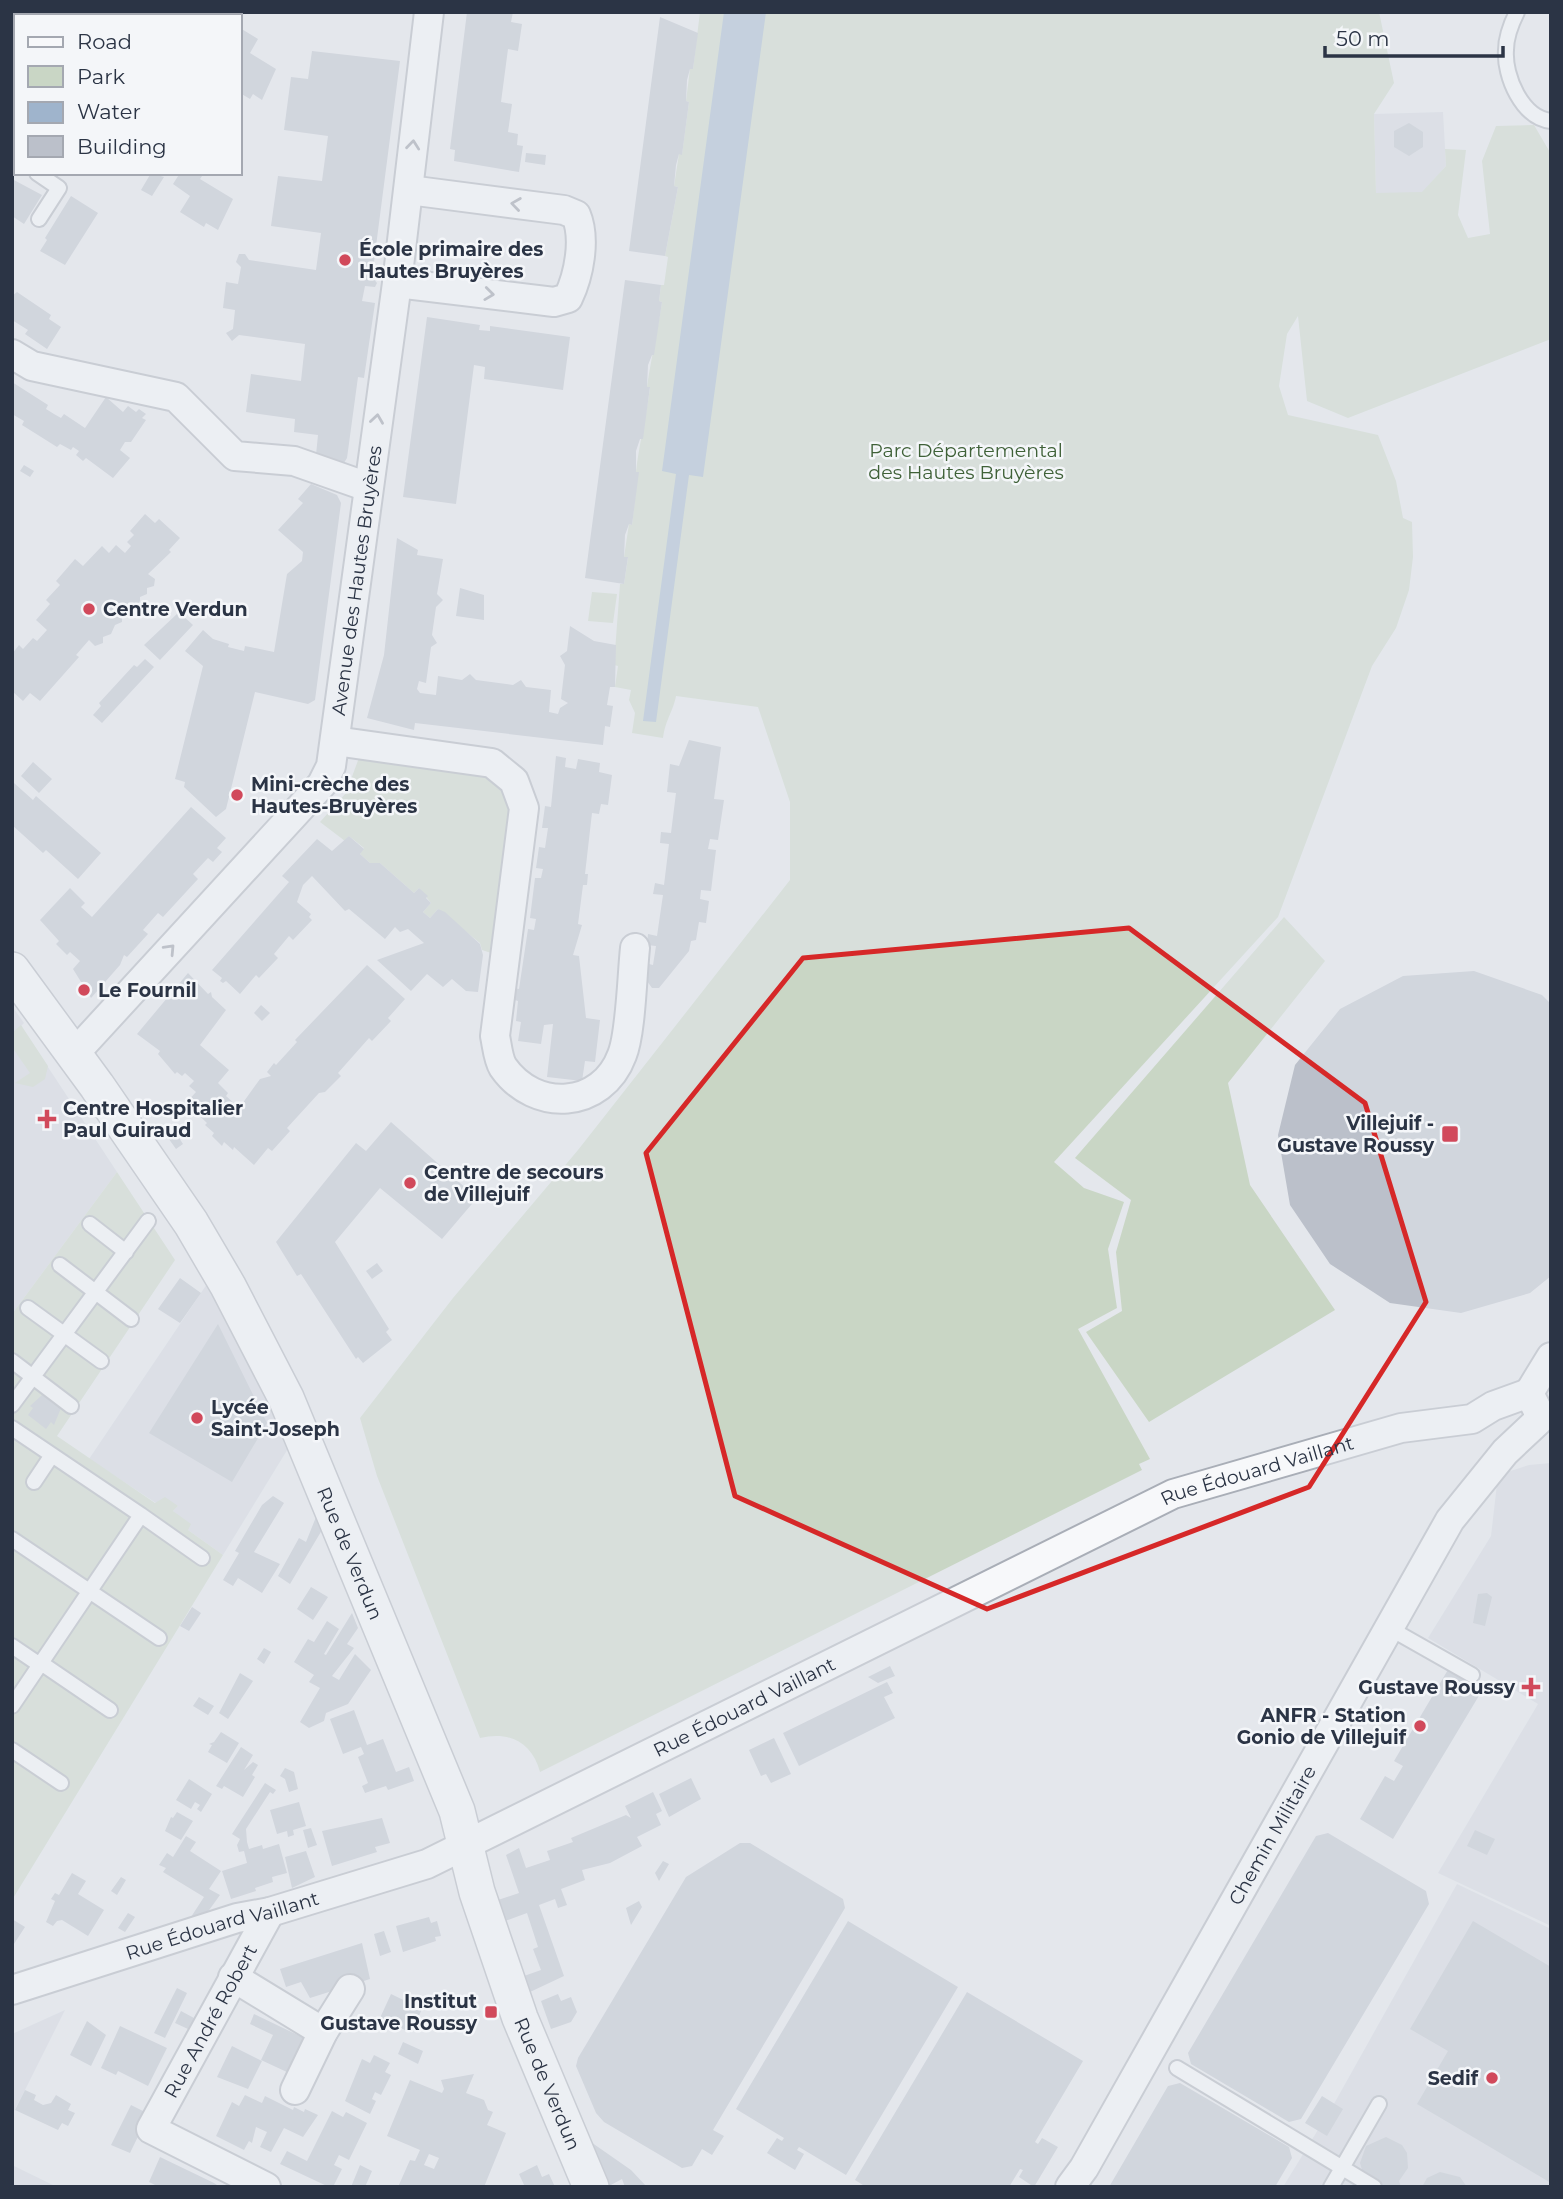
<svg xmlns="http://www.w3.org/2000/svg" width="1563" height="2199" font-family="Montserrat,sans-serif">
	<style>
		.built { fill: #d2d6de }
		.green { fill: #c9d6c5 }
		.water { fill: #9fb4cc }
		.building { fill: #bbc0ca; fill-rule: evenodd }
		.lines { fill: none; stroke-linecap: round; stroke-linejoin: round }
		.service-casing { stroke: #a9aeb7; stroke-width: 18 }
		.minor-casing { stroke: #a9aeb7; stroke-width: 32 }
		.tertiary-casing { stroke: #a9aeb7; stroke-width: 38 }
		.service { stroke: #f7f8fa; stroke-width: 14 }
		.minor { stroke: #f7f8fa; stroke-width: 28 }
		.tertiary { stroke: #f7f8fa; stroke-width: 35 }
		.oneway { stroke: #9196a0 }
		.marked { fill: none; stroke: #d62828; stroke-width: 5; stroke-linejoin: round }
		.poi-dot { fill: #d1495b; stroke: #f4f6f9; stroke-width: 2.5 }
		.labels { text-anchor: middle; stroke-width: 5; stroke-linejoin: round; paint-order: stroke }
		.poi-label { font-size: 19px; font-weight: bold; fill: #2b3445; stroke: #f4f6f9; text-anchor: start }
		.park-label { font-size: 19px; fill: #3f6138; stroke: #f4f6f9 }
		.street-label { font-size: 19px; fill: #2b3445; stroke: #f4f6f9 }
	</style>
	<rect width="100%" height="100%" fill="#e4e7ec"/>
	<path class="built" d="M1443 112 1446 166 1422 193H1376L1374 114Z
		M12 1006 24 1023 21 1026 117 1172 12 1314Z
		M209 1281 267 1396 289 1447 223 1555 188 1530 173 1511 178 1506 156 1503 89 1459Z
		M1551 1463V1926L1438 1873 1538 1704 1428 1638 1491 1536 1498 1475 1529 1465Z
		M1457 1884 1551 1929V2187H1283L1335 2102Z
		M65 2010 25 2090 12 2115V2034Z
		M12 2165 57 2187H12Z"/>
	<path class="green" d="M700 12H1379L1394 83 1374 114 1376 193 1422 192 1446 166 1445 149 1466 150 1458 215 1468 238 1490 234 1482 161 1496 126 1534 125 1551 154V339L1348 418 1307 401 1298 316 1287 334 1279 386 1288 415 1378 435 1396 481 1403 518 1412 522 1413 557 1409 590 1396 628 1372 666 1278 917 1054 1162 1084 1188 1124 1202 1108 1249 1117 1308 1078 1329 1150 1459 1139 1464 1142 1470 540 1772C532 1742 509 1731 480 1738L377 1476 360 1418 453 1298 578 1150 790 880V802L758 707 676 696C673 712 666 718 663 738L632 733 635 713 629 700 631 690 615 687 618 666 614 665 620 584H624L628 558 624 557 629 524 632 525 638 472H636C639 444 646 419 650 388L647 387C651 359 657 334 662 302L659 301 661 285H664L668 257 665 256 678 187 674 186 679 154H682L689 102 686 101 690 69H693Z
		M592 592 617 594 613 623 588 621Z
		M360 755 491 774 512 795 494 954 482 950 480 943 438 909 430 918 423 912 431 903 419 888 414 893 380 863H370L360 854 364 848 349 836 345 841 320 822 346 793Z
		M1284 917 1325 961 1228 1083 1250 1185 1335 1310 1149 1422 1086 1332 1122 1311 1116 1252 1131 1200 1075 1158Z
		M21 1025 48 1066 45 1079 33 1087 15 1083 30 1073 12 1047V1033Z
		M117 1172 175 1260 57 1436 155 1503 165 1497 178 1506 173 1511 191 1524 188 1530 223 1555 12 1900V1314Z"/>
	<path class="water" d="M724 12H766L703 477 689 475 656 722 643 721 676 474 662 471Z"/>
	<path class="building" d="M73 12H181L186 16H71Z
		M467 12H513L511 22 522 24 518 51 508 49 501 102 512 104 508 132 518 134 517 145 523 146 519 172 454 161 455 150 450 149Z
		M660 17 698 33 693 69H690L687 80 686 101 689 102 682 155 679 154 676 165 674 186 678 187 665 256 629 251Z
		M240 28 258 39 250 53 276 69 262 100 253 94 250 99 240 93Z
		M312 51 400 61 372 277 377 283 375 287 365 286 362 301 375 303 364 378 358 377 347 458 342 466 316 455 318 435 294 432 295 419 246 412 251 374 301 381 305 344 239 335 232 341 226 333 233 329 235 310 223 308 226 282 238 284 241 267 236 262 239 254H245L249 260 316 270 321 233 271 226 278 176 322 181 328 136 284 130 291 77 308 79Z
		M1409 123 1423 132V147L1409 156 1394 147V131Z
		M526 153 546 155 545 165 525 162Z
		M151 173 164 177 152 196 141 190Z
		M180 173H204L200 179 233 199 218 230 206 223 204 227 180 212 190 196 173 184Z
		M12 179 42 195 24 224 12 216Z
		M71 196 98 213 65 265 40 251 47 240 45 238Z
		M625 280 661 285 659 301 662 302 654 355H652L648 365 647 387H650L643 439H640L636 451V472H639L632 525 629 524 625 535 624 557H628L624 584 585 578Z
		M17 292 51 315 49 319 61 327 47 349 25 334 28 330 12 320V296Z
		M427 317 480 325 479 330 490 331V326L570 337 563 390 484 379 485 367 474 365 456 504 403 497Z
		M12 382 48 405 46 409 54 414 61 418 64 414 85 428 106 397 123 412 128 406 136 412 139 409 146 414 142 418 146 420 131 442H125L120 450 130 458 113 478 86 458 83 461 76 455 79 451 73 447 71 450 60 444 57 447 22 425 24 421 12 414Z
		M24 465 34 471 30 477 20 471Z
		M311 484 337 495 341 503 315 700 308 704 255 692 226 809 216 817 184 787 185 782 175 779 203 666 185 651 203 630 213 639 229 644 228 647 244 651 245 646 274 652 287 574 302 561 303 552 278 530 303 503 298 499Z
		M145 514 155 523 159 519 180 538 169 550 171 552 148 574 155 579 154 586 147 588V594L140 597V601L129 615 122 617V622L115 625 111 634 103 637V643L95 646 89 640 76 655 79 657 40 701 30 693 23 701 12 691V654L19 645 23 649 33 638 37 641 47 630 36 620 50 604 46 600 60 585 56 581 75 559 83 566 102 546 109 553 116 545 125 553 131 546 127 542 134 535 130 531Z
		M397 538 418 550 417 555 443 559 437 594 443 600 436 607 432 635 437 643 431 647 426 683 419 681 417 689 420 693 436 695 438 676 462 680 470 674 476 680 513 685 521 680 526 687 551 690 549 712 558 714 560 708 568 703 561 699 565 665 560 656 567 651 570 626 594 641 616 645 615 687H610L607 705 613 706 610 727 605 726 603 745 415 723 414 730 367 718 384 655Z
		M460 588 484 595V620L456 616Z
		M179 612 193 625 160 660 144 645Z
		M145 659 154 667 102 723 93 715 101 706 99 703 134 665 137 667Z
		M689 740 721 747 714 799 724 800 718 840 710 839 708 849 716 850 711 891 701 890 700 899 709 901 706 923 699 922 696 940 691 941 689 951 659 988H652L647 981 649 964 653 965 656 946 647 945 648 934 657 936 663 895 653 894 655 883 664 885 669 844 660 843 661 832 671 833 676 793 667 792 670 764 679 766Z
		M556 756 566 758 565 767 576 769 578 759 600 763 599 772 612 775 608 805 601 804 599 814 592 813 585 874H588L587 885H583L578 924 582 925 573 955 579 956 586 1018 600 1020 595 1062 585 1061 582 1081 547 1077 553 1024 544 1025 541 1044 518 1041 521 1022 516 1021 518 1001 512 999 514 988 519 989 528 929 534 930 536 919 530 918 535 878H541L543 869 536 868 539 847 545 848 548 828H542L545 806 551 807Z
		M33 762 52 779 39 793 21 776Z
		M14 783 33 800 36 796 101 853 78 879 46 850 43 853 12 825Z
		M191 807 226 838 217 848 222 852 213 862 208 858 193 874 198 879 163 917 158 913 143 930 148 934 127 957 124 955 120 965 91 998 73 969 80 961 70 952 67 955 56 944 59 941 40 920 70 888 85 903 81 907 92 917Z
		M349 836 364 849 360 854 370 863H380L414 893 419 888 428 896 426 898 431 903 423 912 430 918 438 909 445 912 480 944 483 955 478 992 466 991 452 979 443 987 427 974 411 991 377 960 424 943 408 929 400 932 395 927 385 939 349 909 345 911 312 876 303 885 297 902 311 914 309 917 312 920 293 940 289 936 274 954 278 958 259 978 256 975 240 994 226 981 223 983 220 981 222 978 212 970 289 882 282 876 317 839 332 851Z
		M367 965 405 999 388 1018 391 1021 372 1041 369 1038 338 1073 341 1076 325 1092 319 1093 287 1128 290 1131 272 1151 268 1148 254 1165 234 1147 233 1150 224 1142 222 1146 212 1136 214 1133 205 1125 207 1123 186 1103 196 1092 189 1086 194 1081 185 1073 182 1076 177 1072 175 1074 158 1054 160 1051 137 1034 188 973 208 994 211 992 212 997 226 1010 200 1045 229 1070 218 1083 228 1093 226 1096 236 1105 239 1102 242 1104 260 1079 271 1076 267 1072 274 1063 276 1065 297 1042 295 1040Z
		M1474 971 1542 995 1551 1004V1276L1530 1293 1461 1313 1390 1303 1330 1264 1290 1205 1278 1135 1295 1065 1340 1009 1403 976Z
		M261 1005 270 1013 262 1021 254 1013Z
		M391 1122 477 1198 442 1239 380 1188 335 1242 389 1329 386 1332 392 1340 363 1363 358 1357 356 1359 301 1274 297 1276 276 1242 356 1143 366 1151Z
		M174 1130 183 1144 176 1149 166 1135Z
		M377 1263 383 1271 372 1279 366 1271Z
		M180 1278 201 1293 180 1323 158 1309Z
		M218 1324 267 1423 232 1482 149 1433Z
		M42 1395 61 1408 54 1425 51 1422 46 1429 28 1415 33 1408 30 1406Z
		M273 1496 284 1503 254 1552 280 1564 262 1593 238 1578 233 1586 223 1580 239 1553 235 1551 262 1505Z
		M316 1517 322 1530 290 1584 278 1576 299 1538 306 1542Z
		M311 1587 328 1597 313 1620 297 1609Z
		M1487 1593 1492 1597 1485 1626 1473 1623 1478 1594Z
		M192 1607 201 1613 189 1631 180 1626Z
		M352 1613 358 1628 347 1644 354 1648 332 1676 339 1680 355 1654 371 1670 348 1704 326 1713 324 1721 309 1728 300 1722 320 1688 309 1682 314 1675 294 1662 308 1639 314 1642 327 1621 339 1629 324 1654 326 1655Z
		M264 1648 271 1652 264 1664 257 1659Z
		M890 1666 895 1676 878 1683 868 1677Z
		M1449 1668 1483 1689 1393 1839 1360 1819 1385 1776 1394 1781 1403 1766 1394 1761Z
		M240 1673 253 1681 228 1719 219 1713Z
		M887 1682 893 1693 884 1697 895 1718 799 1766 783 1733Z
		M199 1697 214 1706 208 1715 193 1706Z
		M354 1710 367 1745 383 1739 396 1772 409 1767 414 1781 388 1790 386 1786 365 1793 362 1786 368 1783 358 1757 364 1754 361 1747 343 1754 330 1719Z
		M221 1732 239 1743 227 1763 208 1752 212 1745 209 1744 214 1742Z
		M774 1738 791 1774 771 1783 766 1774 761 1776 749 1750Z
		M241 1747 253 1755 244 1770 253 1762 258 1765 252 1775 255 1777 243 1797 224 1786 222 1789 216 1786Z
		M285 1768 294 1772 298 1789 289 1792 285 1779 280 1776Z
		M691 1778 701 1799 669 1817 659 1794Z
		M189 1779 212 1794 201 1812 197 1809 200 1805 195 1802 191 1809 176 1800Z
		M265 1783 276 1790 273 1794 270 1792 246 1829 247 1842 249 1849 262 1845 263 1849 279 1844 287 1873 272 1877 273 1882 255 1888 256 1891 231 1899 222 1871 247 1863 244 1851 239 1852 237 1845 240 1839 232 1834Z
		M653 1792 662 1811 656 1814 661 1825 637 1837 642 1846 610 1863 582 1870 585 1880 561 1889 567 1905 558 1908 555 1899 539 1905 564 1976 530 1992 524 1976 541 1970 533 1949 538 1947 527 1913 505 1921 498 1900 519 1893 506 1855 519 1848 526 1868 550 1860 547 1851 573 1842 571 1838 626 1815 631 1818 625 1806Z
		M299 1802 306 1826 293 1830 294 1835 288 1837 287 1831 277 1834 270 1810Z
		M177 1812 193 1821 181 1840 165 1831 171 1817 173 1818Z
		M382 1818 390 1843 375 1847 377 1852 332 1866 322 1831Z
		M311 1828 317 1845 308 1848 303 1830Z
		M1475 1830 1495 1839 1487 1855 1467 1846Z
		M1328 1833 1426 1891 1429 1904 1301 2119 1289 2122 1191 2064 1188 2053 1316 1836Z
		M186 1836 196 1842 190 1851 221 1871 209 1889 220 1895 207 1913 191 1917 204 1897 163 1872 166 1868 159 1865 167 1853 173 1857Z
		M740 1843H750L843 1899 845 1908 713 2130 724 2136 712 2155 702 2149 692 2166 682 2168 604 2122 596 2113 576 2066 578 2058 686 1877Z
		M306 1851 315 1877 292 1888 285 1857Z
		M663 1861 669 1864 659 1881 655 1873Z
		M72 1873 86 1881 78 1894 104 1910 88 1936 62 1920 57 1921 53 1926 46 1922 55 1901 51 1899 55 1893 59 1895Z
		M121 1877 126 1880 117 1895 111 1891Z
		M639 1901 642 1907 631 1925 626 1908Z
		M128 1913 135 1917 125 1932 118 1928Z
		M429 1917 431 1923 437 1921 441 1936 435 1937 436 1941 403 1952 396 1926Z
		M12 1919 25 1927 12 1947Z
		M848 1921 958 1987 846 2175 799 2147 797 2150 804 2154 795 2170 767 2153 777 2138 782 2141 784 2138 736 2109Z
		M1473 1921 1551 1967V2183L1417 2104 1448 2051 1410 2029Z
		M384 1931 391 1952 380 1956 374 1934Z
		M362 1943 370 1979 310 1998 301 1982 286 1987 280 1969Z
		M177 1988 187 1993 165 2038 154 2033Z
		M967 1992 1083 2061 1035 2142 1038 2144 1042 2138 1058 2147 1034 2187 1019 2177 1023 2170 1020 2169 1009 2187H866L855 2180Z
		M391 1994 422 2009 411 2033 380 2018Z
		M558 1994 561 2001 571 1997 577 2012 571 2022 551 2029 541 2001Z
		M181 2011 194 2018 196 2014 200 2016 185 2048 180 2046 188 2029 175 2023Z
		M254 2014 306 2039 289 2073 261 2060 273 2035 250 2024Z
		M87 2021 106 2035 91 2066 70 2055Z
		M120 2026 167 2048 148 2086 118 2071 116 2075 101 2068Z
		M403 2042 423 2051 418 2064 398 2054Z
		M232 2046 262 2061 248 2089 217 2077Z
		M374 2055 390 2063 385 2072 391 2075 381 2095 375 2092 372 2099 376 2101 370 2114 345 2101 362 2059 370 2063Z
		M474 2074 466 2093 484 2100 488 2110 493 2112 487 2125 506 2133 484 2187H398L410 2160 415 2161 420 2150 387 2136 410 2080 442 2093 444 2089 441 2080ZM429 2154 439 2158 434 2169 424 2165Z
		M1180 2083 1289 2147 1292 2158 1275 2187H1109L1168 2086Z
		M25 2090 36 2095 34 2100 43 2105 51 2103 56 2095 71 2104 68 2110 75 2113 68 2126 62 2123 58 2130 15 2110Z
		M245 2095 262 2103 265 2096 293 2110 294 2107 304 2112 305 2109 318 2115 303 2137 284 2128 271 2152 260 2147 267 2132 256 2127 252 2143 249 2141 244 2150 216 2136 232 2102 239 2106Z
		M1322 2096 1343 2109 1327 2136 1305 2123Z
		M131 2105 149 2114 130 2153 111 2145Z
		M332 2111 343 2117 346 2112 367 2123 349 2160 339 2155 334 2165 342 2169 333 2187H329L280 2164 287 2151 307 2161Z
		M1386 2137 1402 2145 1407 2153 1408 2168 1399 2181 1401 2187 1376 2185 1363 2173 1360 2163 1366 2146Z
		M588 2140 631 2170 647 2187H625L622 2179 609 2186Z
		M160 2157 214 2183 220 2187H159L149 2182Z
		M360 2165 372 2171 365 2187H351Z
		M537 2165 542 2177 549 2174 555 2187H525L519 2174Z
		M1440 2172 1460 2177 1467 2187H1422L1427 2178Z"/>
	<g class="lines">
		<defs>
			<path id="service" d="M1517 12C1511 24 1506 37 1506 50 1504 76 1522 118 1551 121
				M12 158 16 160
				M37 173 59 188 39 219
				M90 1224 126 1252
				M60 1265 131 1319
				M28 1308 101 1361
				M12 1361 71 1406
				M12 1405 148 1221
				M12 1428 141 1515 12 1706
				M34 1482 52 1455
				M141 1515 202 1558
				M12 1539 159 1638
				M1389 1628 1472 1675
				M12 1646 40 1665
				M41 1663 110 1710
				M12 1750 61 1783
				M1177 2068 1374 2187
				M1331 2187 1379 2104"/>
			<g id="minor">
				<path d="M15 12 21 16"/>
				<path d="M397 283 554 302 568 298C579 275 586 239 576 215L564 210 409 190"/>
				<path d="M12 354 32 366 176 397 235 456 294 461 368 487"/>
				<path d="M335 741 492 763 514 781 524 808 495 1036C497 1045 498 1059 503 1067 535 1113 602 1109 622 1055 631 1033 632 975 635 948"/>
				<path id="s1" d="M74 1054 322 784 331 766 397 283 429 12"/>
				<path d="M1529 1393 1551 1357"/>
				<path d="M233 1977 323 2032"/>
				<path id="s2" d="M12 1990 237 1918 270 1912 427 1864 1173 1494 1401 1428 1472 1419 1493 1406 1529 1393"/>
				<path d="M295 2090 323 2032 350 1989"/>
				<path id="s3" d="M266 2187 151 2129 270 1912"/>
				<path id="s4" d="M1070 2187 1084 2168 1450 1520 1505 1452 1538 1421V1411L1529 1393"/>
			</g>
			<g id="tertiary">
				<path id="s5" d="M12 970 97 1086 191 1223 228 1286 286 1398 457 1811 477 1892 520 2018 591 2187"/>
			</g>
		</defs>
		<use href="#service" class="service-casing"/>
		<use href="#minor" class="minor-casing"/>
		<use href="#tertiary" class="tertiary-casing"/>
		<use href="#service" class="service"/>
		<use href="#minor" class="minor"/>
		<use href="#tertiary" class="tertiary"/>
	</g>
	<defs><path id="oneway-chevron" d="M-2-3.5L2.5 0L-2 3.5" fill="none" stroke-width="1.6" stroke-linecap="round" stroke-linejoin="round" transform="scale(1.75)"/></defs>
	<g class="oneway">
		<use href="#oneway-chevron" transform="translate(413 145) rotate(-84)"/>
		<use href="#oneway-chevron" transform="translate(516 204) rotate(-172)"/>
		<use href="#oneway-chevron" transform="translate(489 294) rotate(7)"/>
		<use href="#oneway-chevron" transform="translate(377 419) rotate(-82)"/>
		<use href="#oneway-chevron" transform="translate(170 949) rotate(-47)"/>
	</g>
	<path d="M0 0H1563V2199H0ZM1129 928 1365 1103 1426 1302 1309 1487 987 1609 735 1496 646 1153 803 958Z" fill="#e4e7ec" fill-opacity=".55" fill-rule="evenodd"/>
	<path class="marked" d="M1129 928 1365 1103 1426 1302 1309 1487 987 1609 735 1496 646 1153 803 958Z"/>
	<g class="poi-dot">
		<circle cx="345" cy="260" r="7"/>
		<circle cx="89" cy="609" r="7"/>
		<circle cx="237" cy="795" r="7"/>
		<circle cx="84" cy="990" r="7"/>
		<path d="M43.5 1108.5h7v7h7v7h-7v7h-7v-7h-7v-7h7z"/>
		<rect x="1441" y="1125" width="18" height="18" rx="3.5"/>
		<circle cx="410" cy="1183" r="7"/>
		<circle cx="197" cy="1418" r="7"/>
		<path d="M1527.5 1676.5h7v7h7v7h-7v7h-7v-7h-7v-7h7z"/>
		<circle cx="1420" cy="1726" r="7"/>
		<rect x="484" y="2005" width="14" height="14" rx="3.5"/>
		<circle cx="1492" cy="2078" r="7"/>
	</g>
	<g class="labels">
		<g class="poi-label">
			<text x="359" y="256">École primaire des<tspan x="359" dy="22">Hautes Bruyères</tspan></text>
			<text x="103" y="616">Centre Verdun</text>
			<text x="251" y="791">Mini-crèche des<tspan x="251" dy="22">Hautes-Bruyères</tspan></text>
			<text x="98" y="997">Le Fournil</text>
			<text x="63" y="1115">Centre Hospitalier<tspan x="63" dy="22">Paul Guiraud</tspan></text>
			<text x="1434" y="1130" text-anchor="end">Villejuif -<tspan x="1434" dy="22">Gustave Roussy</tspan></text>
			<text x="424" y="1179">Centre de secours<tspan x="424" dy="22">de Villejuif</tspan></text>
			<text x="211" y="1414">Lycée<tspan x="211" dy="22">Saint-Joseph</tspan></text>
			<text x="1515" y="1694" text-anchor="end">Gustave Roussy</text>
			<text x="1406" y="1722" text-anchor="end">ANFR - Station<tspan x="1406" dy="22">Gonio de Villejuif</tspan></text>
			<text x="477" y="2008" text-anchor="end">Institut<tspan x="477" dy="22">Gustave Roussy</tspan></text>
			<text x="1478" y="2085" text-anchor="end">Sedif</text>
		</g>
		<g class="park-label">
			<text x="966" y="457">Parc Départemental<tspan x="966" dy="22">des Hautes Bruyères</tspan></text>
		</g>
		<g class="street-label">
			<text dy="7" stroke="none"><textPath href="#s1" startOffset="574">Avenue des Hautes Bruyères</textPath></text>
			<text dy="7" stroke="none"><textPath href="#s2" startOffset="1354">Rue Édouard Vaillant</textPath></text>
			<text dy="7" stroke="none"><textPath href="#s5" startOffset="677">Rue de Verdun</textPath></text>
			<text dy="7" stroke="none"><textPath href="#s2" startOffset="788">Rue Édouard Vaillant</textPath></text>
			<text dy="7" stroke="none"><textPath href="#s4" startOffset="406">Chemin Militaire</textPath></text>
			<text dy="7" stroke="none"><textPath href="#s2" startOffset="220">Rue Édouard Vaillant</textPath></text>
			<text dy="7" stroke="none"><textPath href="#s3" startOffset="252">Rue André Robert</textPath></text>
			<text dy="7" stroke="none"><textPath href="#s5" startOffset="1244">Rue de Verdun</textPath></text>
		</g>
	</g>
	<rect width="1563" height="2199" fill="none" stroke="#2b3445" stroke-width="28"/>
	<rect x="14" y="14" width="228" height="161" fill="#f4f6f9" stroke="#a4a8b1" stroke-width="2"/>
	<rect x="28" y="37" width="35" height="10" fill="#f7f8fa" stroke="#a4a8b1" stroke-width="2"/>
	<text x="77" y="49" font-size="21" fill="#2b3445">Road</text>
	<rect x="28" y="66" width="35" height="21" fill="#c9d6c5" stroke="#a4a8b1" stroke-width="2"/>
	<text x="77" y="84" font-size="21" fill="#2b3445">Park</text>
	<rect x="28" y="102" width="35" height="21" fill="#9fb4cc" stroke="#a4a8b1" stroke-width="2"/>
	<text x="77" y="119" font-size="21" fill="#2b3445">Water</text>
	<rect x="28" y="136" width="35" height="21" fill="#bbc0ca" stroke="#a4a8b1" stroke-width="2"/>
	<text x="77" y="154" font-size="21" fill="#2b3445">Building</text>
	<path d="M1325 46v10h178v-10" fill="none" stroke="#2b3445" stroke-width="3.5"/>
	<text x="1336" y="46" font-size="21" fill="#2b3445" stroke="#f4f6f9" stroke-width="5" paint-order="stroke">50 m</text>
</svg>
